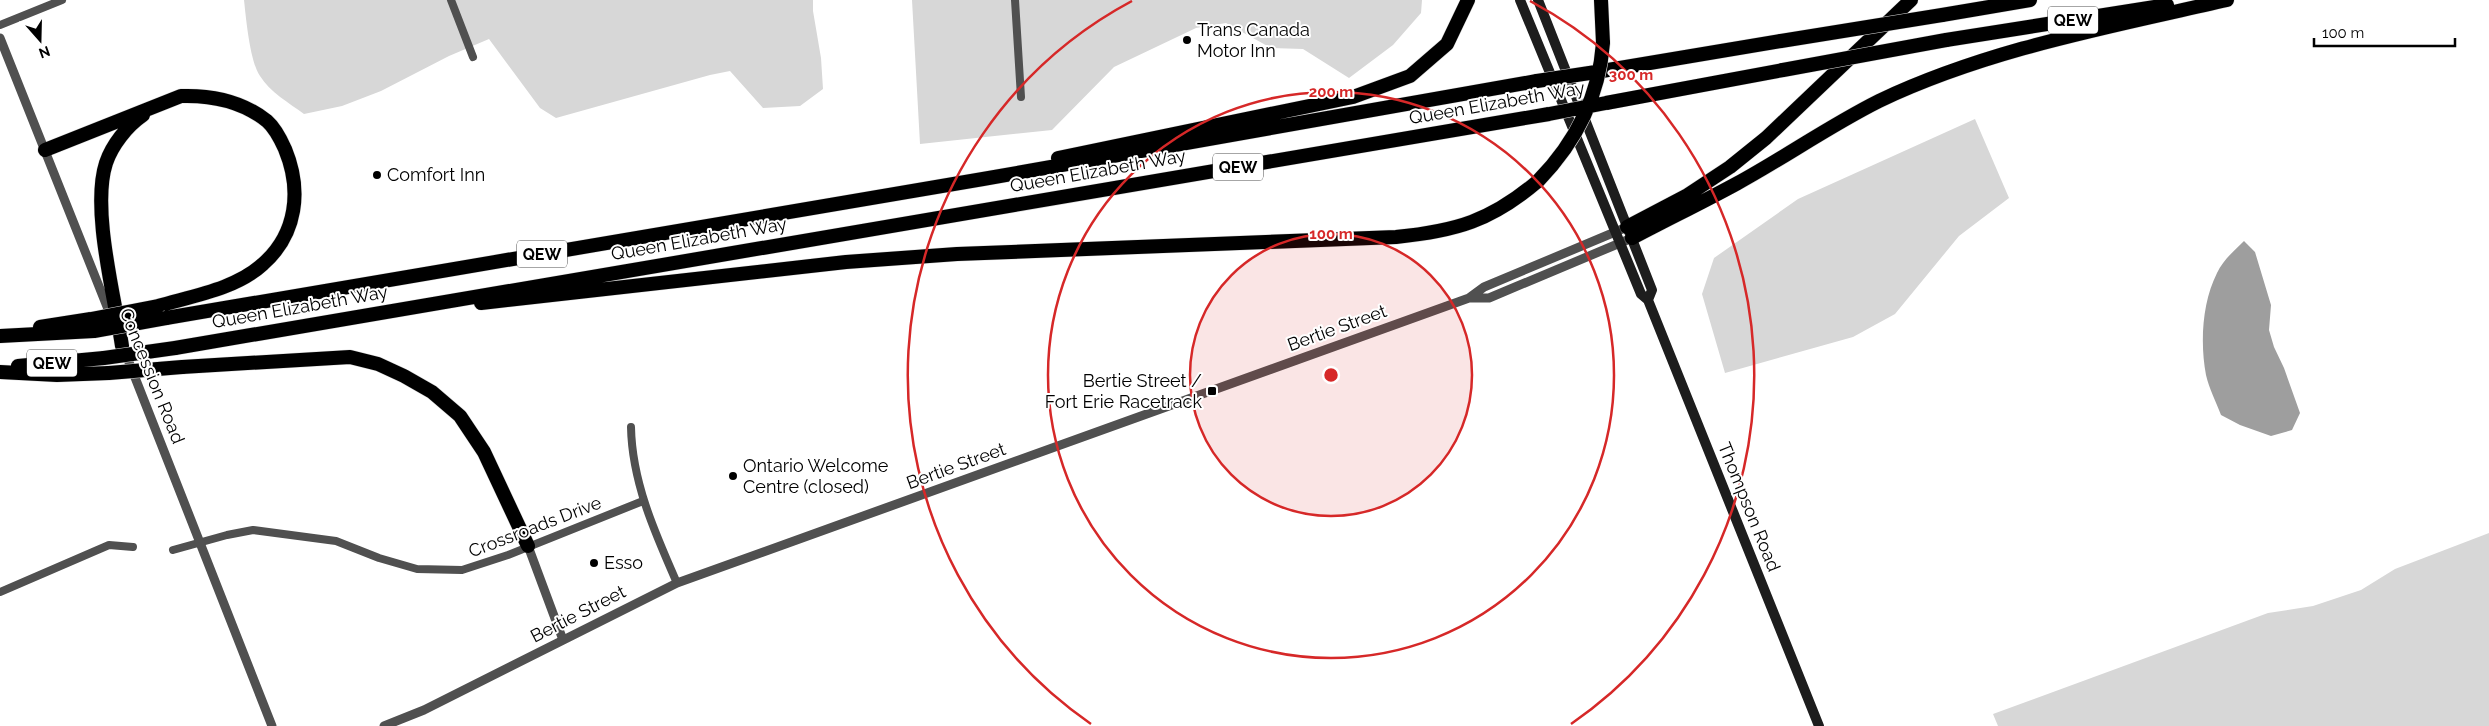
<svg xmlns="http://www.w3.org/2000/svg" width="2489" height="726" font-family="Raleway,sans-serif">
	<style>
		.green { fill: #d7d7d7 }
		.water { fill: #9e9e9e }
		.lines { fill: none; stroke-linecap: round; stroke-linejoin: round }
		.motorway-casing { stroke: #dbdbdb; stroke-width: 15 }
		.minor { stroke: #505050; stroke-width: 8 }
		.tertiary { stroke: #505050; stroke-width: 9 }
		.secondary { stroke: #1d1d1d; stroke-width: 10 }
		.motorway { stroke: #000; stroke-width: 14 }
		.motorway-bridge-casing { stroke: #dbdbdb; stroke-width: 15; stroke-linecap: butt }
		.motorway-bridge { stroke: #000; stroke-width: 14 }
		.ring { fill: none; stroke: #d62828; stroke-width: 2.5 }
		.poi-dot { fill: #000; stroke: #fff; stroke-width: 2 }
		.labels { text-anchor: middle; stroke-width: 4; stroke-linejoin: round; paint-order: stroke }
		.shield { fill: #fff; stroke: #4c4c4c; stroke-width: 1 }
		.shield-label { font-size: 16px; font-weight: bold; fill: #000 }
		.poi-label { font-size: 18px; fill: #000; stroke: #fff; text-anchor: start }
		.street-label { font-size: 18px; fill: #000; stroke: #fff }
		.centre { fill: #d62828; stroke: #fff; stroke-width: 2.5 }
		.ring-label { font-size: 15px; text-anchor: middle; font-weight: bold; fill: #d62828; stroke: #fff; stroke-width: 4; stroke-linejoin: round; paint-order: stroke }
	</style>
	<rect width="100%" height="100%" fill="#fff"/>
	<path class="green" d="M244 0H813V11L821 58 823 89 800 106 763 108 730 71 710 75 556 118 540 108 489 39 449 56 381 91 342 106 304 114C289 103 270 92 260 76 250 62 246 18 244 0Z
		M912 0H1422L1421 13 1393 45 1349 78 1303 49 1271 48 1226 23 1196 28 1114 67 1052 130 920 144Z
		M1975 119 2009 198 1959 236 1895 314 1853 337 1725 373 1702 294 1714 258 1798 199Z
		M2489 533V726H1998L1993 714 2268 613 2313 606 2361 590 2395 569Z"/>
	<path class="water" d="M2244 241 2255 252 2271 305 2269 330 2274 347 2284 368 2300 413 2292 430 2271 436 2240 425 2221 415C2216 402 2209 388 2206 375 2200 343 2202 303 2217 273 2223 260 2234 251 2244 241Z"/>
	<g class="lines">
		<defs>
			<path id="motorway" d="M1601 0 1603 43
				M1942 15 2030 0
				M1946 40 2167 5
				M1596 72 1781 41
				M1606 103 1783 70
				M45 150 181 96C212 95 242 101 267 121 275 128 281 140 285 149 302 190 297 234 263 264 236 289 192 296 158 306
				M1058 158 1353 97 1410 76 1447 44 1468 0
				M1627 227 1686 196 1730 167 1766 138 1911 0
				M1632 238C1666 220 1701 203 1736 184 1784 158 1829 126 1879 101 1988 49 2110 27 2227 0
				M481 303 846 262 957 254 1396 237C1456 231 1491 221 1538 181
				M166 318 983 179 1537 81
				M40 327 91 319
				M0 336 94 331
				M122 346C115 298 91 209 106 163 112 145 127 126 143 115
				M175 348 1549 114
				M18 366 104 358
				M182 367 350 357 378 364 404 376 432 392 460 416 484 452 528 546
				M0 372 57 375 109 373"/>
		</defs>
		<use href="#motorway" class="motorway-casing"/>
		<path class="minor" d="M451 0 473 57
			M1015 0 1021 97
			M0 25 62 0
			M631 427C632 482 655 533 677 583
			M173 550 227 535 253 530 336 541 379 558 417 569 462 570 508 555 643 501
			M0 592 109 545 133 547"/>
		<path class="tertiary" d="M0 38 112 319
			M1469 298H1489L1632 238
			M125 352 272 726
			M528 546 563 640
			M384 726 424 710 677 583 1469 298 1484 287 1627 227"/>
		<path class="secondary" d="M1520 0 1641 294 1648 300 1819 726
			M1538 0 1652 290 1648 300"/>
		<use href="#motorway" class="motorway"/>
		<defs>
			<path id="motorway-bridge" d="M1781 41 1942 15
				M1783 70 1946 40
				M1537 81 1596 72
				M1549 114 1606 103
				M1538 181C1576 142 1599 97 1603 43
				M91 319 158 306
				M94 331 166 318
				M104 358 175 348
				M109 373 182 367"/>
		</defs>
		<use href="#motorway-bridge" class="motorway-bridge-casing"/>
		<use href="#motorway-bridge" class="motorway-bridge"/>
	</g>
	<circle cx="1331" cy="375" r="141" fill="#d62828" fill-opacity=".12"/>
	<g class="ring">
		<circle cx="1331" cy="375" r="141"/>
		<circle cx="1331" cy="375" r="283"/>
		<path d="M1091 724A424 424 0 0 1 1132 1M1530 1A424 424 0 0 1 1571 724"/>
	</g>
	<g class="poi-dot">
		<circle cx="1187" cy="40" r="5"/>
		<circle cx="377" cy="175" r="5"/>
		<rect x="1207" y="386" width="10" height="10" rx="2.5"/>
		<circle cx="733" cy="476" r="5"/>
		<circle cx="594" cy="563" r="5"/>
	</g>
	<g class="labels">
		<g class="shield">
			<rect x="2048" y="6.5" width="50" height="27" rx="4"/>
			<rect x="1213" y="153.5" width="50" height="27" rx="4"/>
			<rect x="517" y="240.5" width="50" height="27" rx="4"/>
			<rect x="27" y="349.5" width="50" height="27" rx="4"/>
		</g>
		<g class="shield-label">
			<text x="2073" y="26">QEW</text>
			<text x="1238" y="173">QEW</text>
			<text x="542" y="260">QEW</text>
			<text x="52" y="369">QEW</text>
		</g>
		<g class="poi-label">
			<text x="1197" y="36">Trans Canada<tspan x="1197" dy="21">Motor Inn</tspan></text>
			<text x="387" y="181">Comfort Inn</text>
			<text x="1202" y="387" text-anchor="end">Bertie Street /<tspan x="1202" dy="21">Fort Erie Racetrack</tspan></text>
			<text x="743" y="472">Ontario Welcome<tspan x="743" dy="21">Centre (closed)</tspan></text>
			<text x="604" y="569">Esso</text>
		</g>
		<g class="street-label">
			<text transform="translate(1497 103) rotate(-10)" y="6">Queen Elizabeth Way</text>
			<text transform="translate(1098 171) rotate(-10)" y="6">Queen Elizabeth Way</text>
			<text transform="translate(699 239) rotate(-10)" y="6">Queen Elizabeth Way</text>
			<text transform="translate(300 307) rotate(-10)" y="6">Queen Elizabeth Way</text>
			<text transform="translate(1337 328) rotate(-20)" y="6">Bertie Street</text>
			<text transform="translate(152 376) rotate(68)" y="6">Concession Road</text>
			<text transform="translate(956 466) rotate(-20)" y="6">Bertie Street</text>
			<text transform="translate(1749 507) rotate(68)" y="6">Thompson Road</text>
			<text transform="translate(535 527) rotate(-21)" y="6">Crossroads Drive</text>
			<text transform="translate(578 614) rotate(-27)" y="6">Bertie Street</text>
		</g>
	</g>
	<circle cx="1331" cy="375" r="8" class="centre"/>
	<g class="ring-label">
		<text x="1631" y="80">300 m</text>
		<text x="1331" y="97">200 m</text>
		<text x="1331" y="239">100 m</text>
	</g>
	<g transform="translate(40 40) rotate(160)" stroke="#ffffff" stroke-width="4" paint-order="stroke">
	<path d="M0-4L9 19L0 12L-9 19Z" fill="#000000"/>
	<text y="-8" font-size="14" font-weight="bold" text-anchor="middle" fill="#000000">N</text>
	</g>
	<path d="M2314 38v8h141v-8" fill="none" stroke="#000000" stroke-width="2.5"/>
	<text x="2322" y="38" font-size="15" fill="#000000" stroke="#ffffff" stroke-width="4" paint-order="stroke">100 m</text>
</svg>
